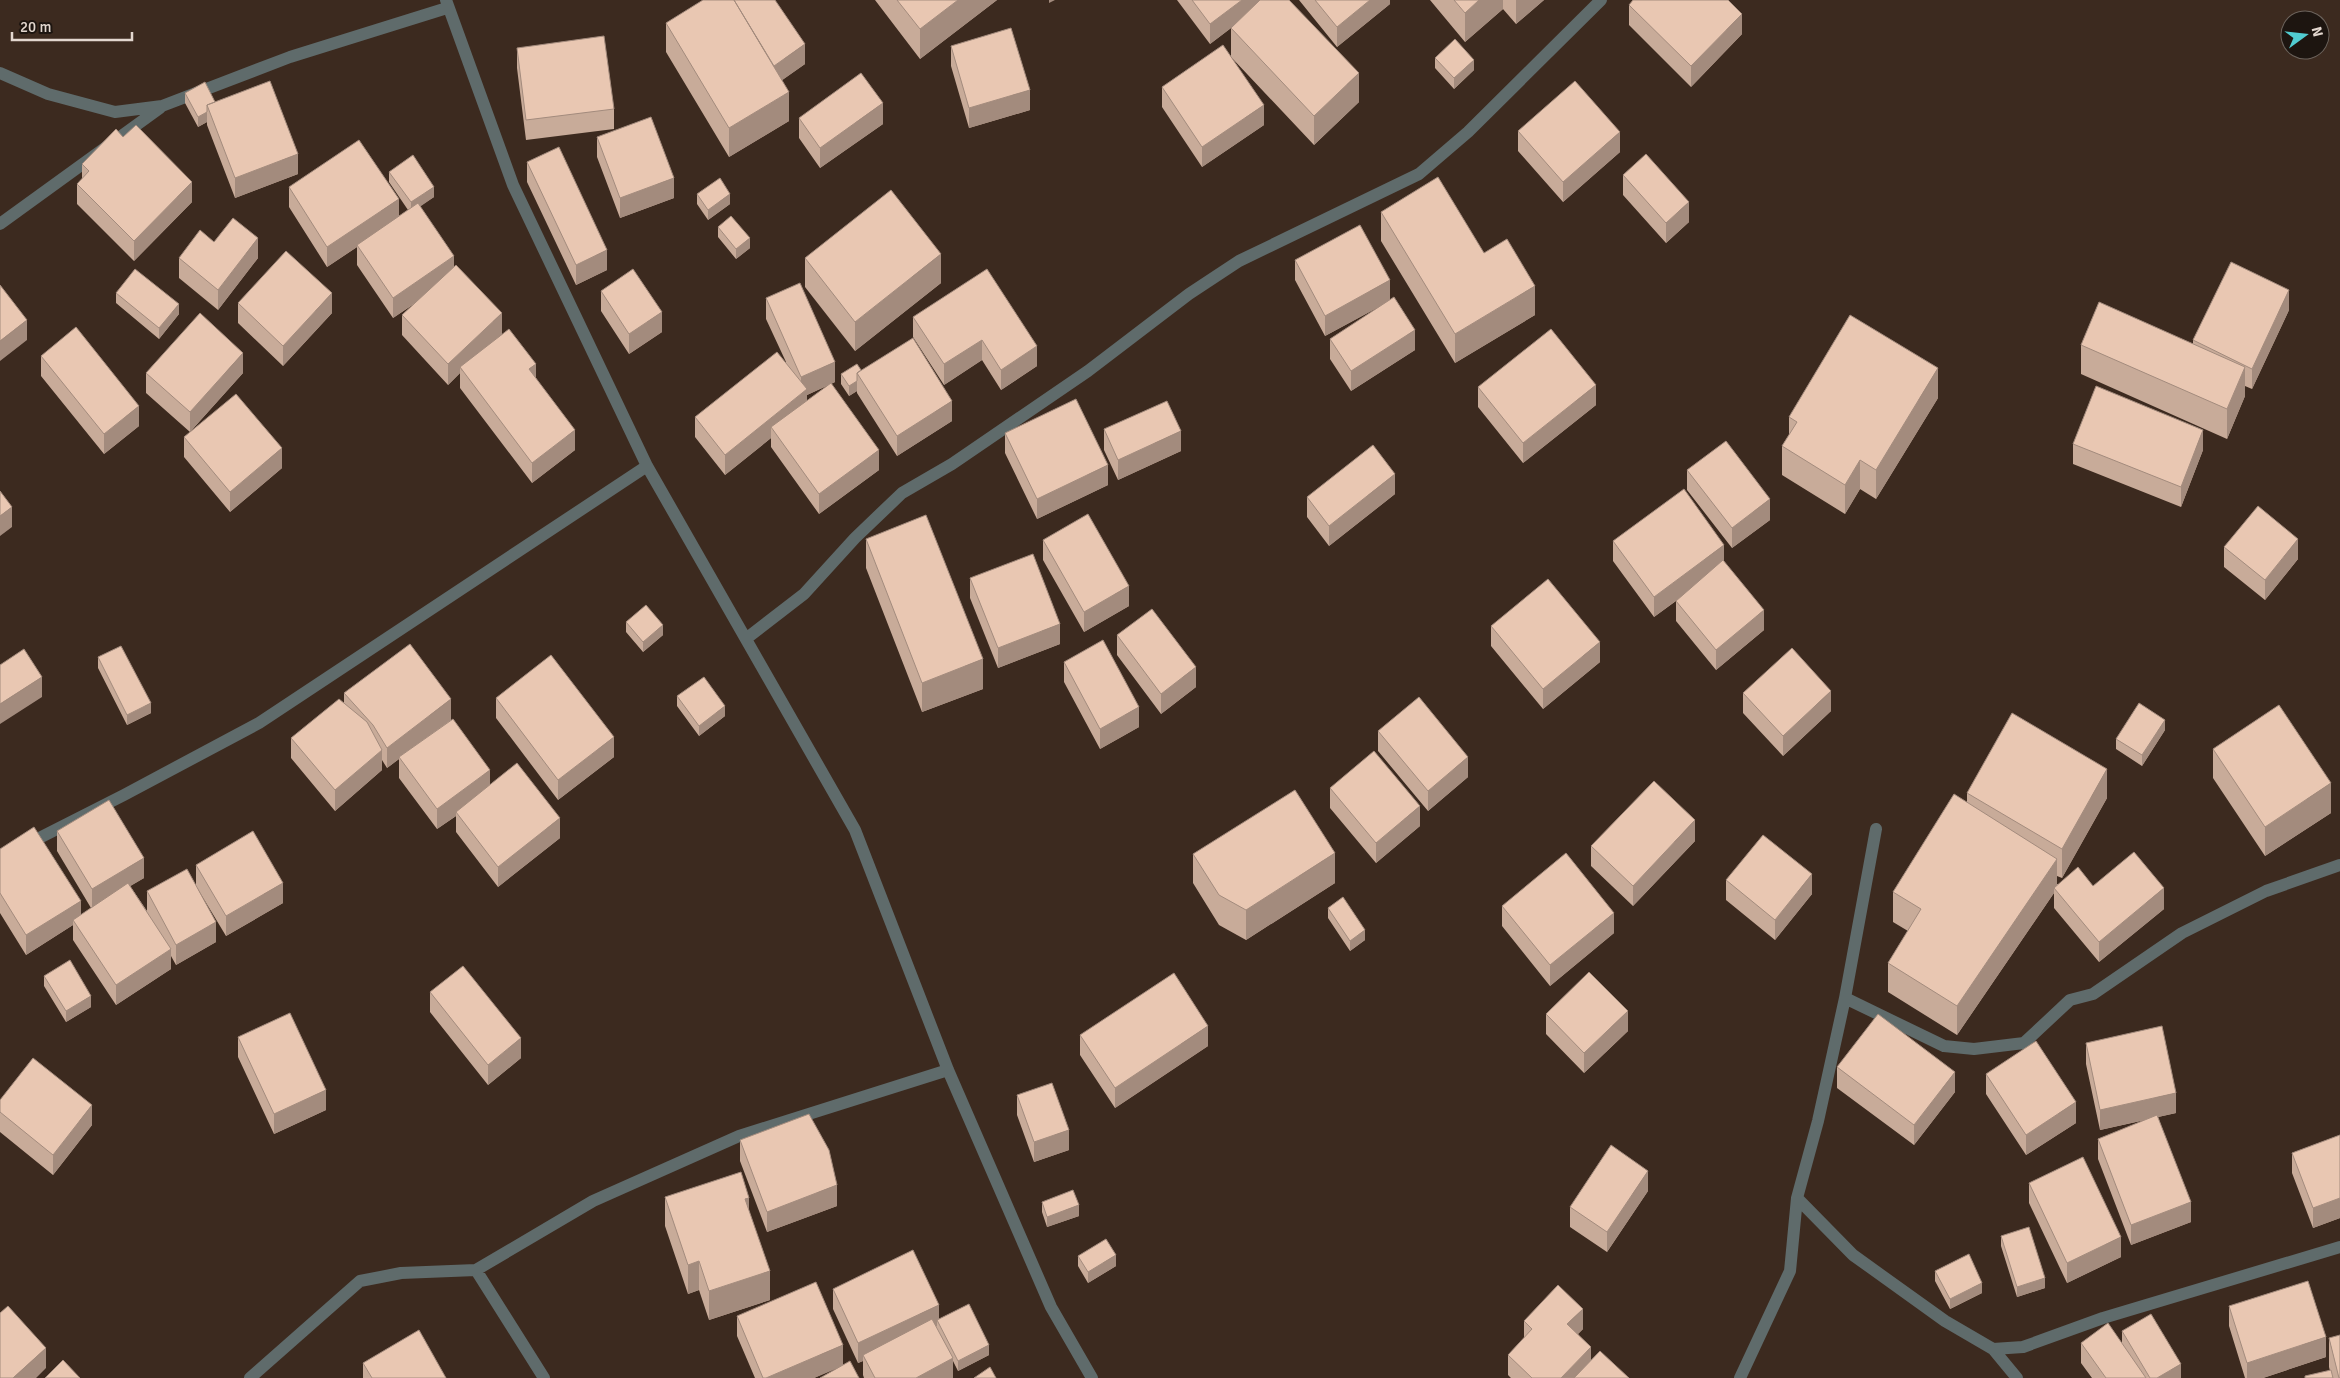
<svg xmlns="http://www.w3.org/2000/svg" width="2340" height="1378" font-family="Signika,sans-serif">
	<style>
		.lines { fill: none; stroke-linecap: round; stroke-linejoin: round }
		.minor { stroke: #5f6b6b; stroke-width: 12 }
		.wall { fill: #c8ab99; fill-rule: evenodd }
		.shaded-wall { fill: #a38b7d }
		.building { fill: #e9c7b2; stroke: #a38b7d }
	</style>
	<rect width="100%" height="100%" fill="#3c2a1f"/>
	<g class="lines">
		<path class="minor" d="M446 0 513 185 647 466 855 830 948 1070 1051 1307 1092 1378
			M0 73 48 94 115 112 162 106 290 57 447 8
			M0 224 160 108
			M747 638 804 594 855 538 902 493 952 464 1088 371 1189 294 1239 261 1419 174 1468 132 1601 0
			M0 858 124 795 259 723 647 466
			M1845 998 1944 1046 1974 1049 2024 1043 2070 1000 2093 994 2182 933 2266 891 2340 865
			M1797 1198 1853 1255 1945 1321 1993 1349 2017 1378
			M476 1270 544 1378
			M1993 1349 2023 1347 2103 1318 2340 1247
			M250 1378 360 1281 401 1273 476 1270 593 1201 739 1136 948 1070
			M1740 1378 1790 1271 1797 1198 1818 1121 1845 998 1876 829"/>
	</g>
	<path class="wall" d="M875 0H997L920 59Z
		M1177 0H1289L1359 102 1314 145 1231 57V28L1210 44Z
		M1299 0H1390V4L1337 47Z
		M1430 0H1544L1516 24 1503 9 1465 42Z
		M1629 5 1742 34 1691 87 1629 25Z
		M666 23 805 64 782 80 789 121 729 157 666 52Z
		M951 46 1030 110 969 128 951 66Z
		M517 48 614 109V129L526 140 517 68Z
		M1435 58 1474 70 1454 89 1435 68Z
		M1162 87 1264 125 1202 167 1162 107Z
		M185 93 215 102 298 174 235 198 207 125V122L198 127 185 103Z
		M799 118 883 124 820 168 799 138Z
		M1518 131 1620 152 1563 202 1518 151Z
		M597 137 674 198 620 218 597 157Z
		M527 162 607 270 576 285 527 182Z
		M82 164 192 202 134 261 77 204V184L82 179Z
		M389 172 434 197 420 206 454 267 502 334 493 342 536 378 575 450 532 483 460 388V373L448 385 402 335V315L417 302 393 318 357 265V247L327 267 289 207V187L399 216 408 210 389 182Z
		M1623 175 1689 222 1666 243 1623 195Z
		M697 194 730 204 708 220 697 204Z
		M1381 212 1484 253 1535 315 1455 363 1381 241Z
		M718 227 750 248 736 259 718 237Z
		M214 242 258 258 218 310 179 278V258Z
		M805 258 941 283 855 351 805 287Z
		M1295 260 1390 300 1415 350 1351 391 1330 359V339L1384 304 1325 336 1295 280Z
		M601 291 662 332 629 354 601 311Z
		M116 293 179 314 159 339 116 303Z
		M766 298 835 382 831 384 879 470 819 514 771 447V438L725 475 695 437V417L786 362 766 319ZM831 384 807 401V395Z
		M238 303 332 313 283 366 238 323Z
		M2289 310 2252 389 2245 386V396L2227 439 2081 374V345L2193 344V340Z
		M913 317 1037 346V366L1001 390 982 360 944 385 913 337Z
		M41 356 139 426 104 454 41 376Z
		M861 370 952 421 897 456 857 393V391L849 396 841 384V374Z
		M146 373H243L190 432 146 393Z
		M1478 387 1596 405 1523 463 1478 407Z
		M1938 398 1876 499 1860 489 1845 514 1782 475V446L1789 435V417Z
		M1104 429 1181 451 1118 480 1104 450Z
		M1005 433 1108 485 1037 519 1005 453Z
		M184 437 282 468 230 512 184 457Z
		M2073 444 2203 450 2181 507 2073 464Z
		M1687 470 1770 520 1732 548 1687 490Z
		M1395 494 1329 546 1307 517V497Z
		M866 539 983 689 922 712 866 568Z
		M1043 540 1129 606 1084 632 1043 560Z
		M1613 541 1724 562 1764 630 1716 670 1676 621V601L1654 617 1613 561Z
		M2224 547 2298 559 2265 600 2224 567Z
		M970 578 1060 644 998 668 970 598Z
		M626 622 663 635 643 652 626 632Z
		M1491 626 1600 662 1543 709 1491 646Z
		M1117 635 1196 687 1161 714 1117 655Z
		M98 657 151 713 127 725 98 668Z
		M1064 662 1139 727 1100 749 1064 682Z
		M344 693 451 720 490 784 560 838 498 887 456 832V816L437 829 399 778V759L387 768 382 760V770L335 811 291 758V738L344 703Z
		M1743 693 1831 711 1783 756 1743 713Z
		M677 696 725 716 699 736 677 706Z
		M496 698 614 757 558 800 496 718Z
		M2165 730 2142 766 2116 749V739Z
		M1378 731 1468 777 1428 811 1378 751Z
		M2213 749 2331 813 2265 856 2213 778Z
		M1330 788 1420 826 1376 863 1330 808Z
		M1967 793 2107 798 2062 878 2057 876V884L2093 886 2164 909 2099 962 2054 908V893L1957 1035 1888 992V963L1908 931 1893 922V892L1967 802Z
		M57 831 144 878 130 886 147 911V891L196 885V865L283 903 226 936 196 886 216 942 176 965 171 956V969L116 1005 73 940V925L26 955 0 913V849L81 915 91 908 57 851Z
		M1695 841 1633 906 1591 866V846Z
		M1193 854 1335 883 1246 940 1219 925 1193 883Z
		M1726 880 1812 894 1775 940 1726 900Z
		M1502 906 1614 933 1550 986 1502 926Z
		M1328 908 1365 940 1350 951 1328 918Z
		M44 976 91 1007 66 1022 44 986Z
		M430 992 521 1058 488 1085 430 1012Z
		M1546 1014 1628 1031 1584 1073 1546 1034Z
		M1080 1035 1208 1046 1115 1108 1080 1055Z
		M238 1037 326 1110 274 1134 238 1057Z
		M2086 1043 2176 1113 2158 1117 2191 1222 2131 1245 2098 1159V1139L2145 1120 2100 1130 2086 1064Z
		M1837 1067 1955 1092 1914 1145 1837 1088Z
		M1986 1074 2076 1123 2026 1155 1986 1094Z
		M1017 1095 1069 1150 1034 1162 1017 1115Z
		M0 1100 92 1125 53 1175 0 1132Z
		M2340 1135V1218L2313 1228 2292 1173V1153Z
		M740 1140 837 1206 767 1232 740 1161Z
		M2029 1183 2121 1257 2067 1283 2029 1203Z
		M1648 1191 1607 1252 1570 1227V1207Z
		M665 1197 749 1212 770 1300 709 1320 699 1290 688 1294 665 1226Z
		M1042 1202 1079 1216 1047 1227 1042 1212Z
		M2001 1236 2045 1288 2017 1297 2001 1246Z
		M1078 1256 1116 1266 1088 1283 1078 1266Z
		M1935 1271 1982 1293 1950 1309 1935 1281Z
		M833 1289 939 1320 989 1355 958 1371 953 1361V1378H864L863 1375V1361L858 1363 833 1309Z
		M2229 1306 2326 1357 2263 1378H2245L2229 1326Z
		M737 1316 843 1365 814 1378H755L737 1336Z
		M1524 1321 1583 1329 1578 1334 1591 1360 1629 1378H1511L1508 1375V1355L1524 1338Z
		M2122 1331 2181 1378H2092L2081 1363V1343H2122Z
		M2329 1338 2340 1378H2305V1376L2330 1371 2329 1367Z
		M363 1363 446 1378H363Z"/>
	<path class="shaded-wall" d="M958 0H997L920 59V29Z
		M1049 0H1055L1049 3Z
		M1242 0H1268L1210 44V24Z
		M1370 0H1390V4L1337 47V27Z
		M1479 0H1503V9L1465 42V13Z
		M1516 0H1544L1516 24Z
		M1742 14V34L1691 87V66Z
		M805 44V64L774 86V66Z
		M1474 60V70L1454 89V78Z
		M1359 73V102L1314 145V116Z
		M1030 90V110L969 128V108Z
		M789 92V121L729 157V128Z
		M883 103V124L820 168V148Z
		M1264 105V125L1202 167V147Z
		M207 112V122L198 127V117Z
		M1620 132V152L1563 202V182Z
		M298 154V174L235 198V178Z
		M674 178V198L620 218V198Z
		M192 182V202L134 261V241Z
		M434 187V197L411 213V202Z
		M730 194V204L708 220V210Z
		M399 199V219L357 245V247L327 267V247Z
		M1689 202V222L1666 243V223Z
		M258 238V258L218 310V290Z
		M750 238V248L736 259V249Z
		M607 250V270L576 285V265Z
		M941 254V283L855 351V322Z
		M454 256V276L393 318V298Z
		M1390 280V301L1325 336V316Z
		M1535 286V315L1455 363V334Z
		M2289 290V310L2252 389V369Z
		M332 293V313L283 366V346Z
		M179 304V314L159 339V328Z
		M662 312V332L629 354V334Z
		M502 313V334L462 371 460 367V373L448 385V364Z
		M27 320V340L0 361V341Z
		M1415 330V350L1351 391V371Z
		M982 340V360L944 385V364Z
		M1037 346V366L1001 390V370Z
		M243 353V373L190 432V412Z
		M835 362V382L807 395V410L771 427V438L725 475V455L801 394V377Z
		M536 364V384L529 369Z
		M2245 367V396L2227 439V409Z
		M1938 368V398L1876 499V470Z
		M857 381V391L849 396V386Z
		M1596 385V405L1523 463V443Z
		M952 401V421L897 456V436Z
		M139 406V426L104 454V434Z
		M575 430V450L532 483V463Z
		M2203 430V450L2181 507V487Z
		M1181 431V451L1118 480V460Z
		M282 448V468L230 512V492Z
		M879 450V470L819 514V494Z
		M1860 460V489L1845 514V485Z
		M1108 465V485L1037 519V499Z
		M1395 474V494L1329 546V526Z
		M1770 499V520L1732 548V528Z
		M12 507V527L0 536V516Z
		M2298 539V559L2265 600V580Z
		M1724 545V565L1654 617V597Z
		M1129 586V606L1084 632V612Z
		M1764 610V630L1716 670V650Z
		M1060 624V644L998 668V648Z
		M663 625V635L643 652V642Z
		M1600 642V662L1543 709V689Z
		M983 659V689L922 712V683Z
		M1196 667V687L1161 714V694Z
		M42 677V697L0 724V704Z
		M1831 691V711L1783 756V736Z
		M451 699V720L399 757V759L387 768V748Z
		M151 703V713L127 725V715Z
		M725 706V716L699 736V726Z
		M1139 707V727L1100 749V729Z
		M2165 720V730L2142 766V755Z
		M614 737V757L558 800V780Z
		M382 750V770L335 811V790Z
		M1468 757V777L1428 811V791Z
		M2107 769V798L2062 878V849Z
		M490 770V790L456 812V816L437 829V809Z
		M2331 783V813L2265 856V827Z
		M1420 806V826L1376 863V843Z
		M560 818V838L498 887V867Z
		M1695 820V841L1633 906V886Z
		M1335 853V883L1246 940V910Z
		M144 858V878L92 909V889Z
		M2057 859V888H2054V893L1957 1035V1006Z
		M1812 874V894L1775 940V920Z
		M283 883V903L226 936V916Z
		M2164 888V909L2099 962V942Z
		M81 901V921L73 920V925L26 955V935Z
		M1614 913V933L1550 986V965Z
		M216 922V942L176 965V945Z
		M1365 930V940L1350 951V941Z
		M171 949V969L116 1005V985Z
		M91 996V1007L66 1022V1011Z
		M1628 1011V1031L1584 1073V1053Z
		M1208 1026V1046L1115 1108V1088Z
		M521 1038V1058L488 1085V1065Z
		M1955 1072V1092L1914 1145V1125Z
		M326 1090V1110L274 1134V1114Z
		M2176 1093V1113L2100 1130V1110Z
		M2076 1102V1123L2026 1155V1135Z
		M92 1105V1125L53 1175V1155Z
		M1069 1130V1150L1034 1162V1142Z
		M1648 1171V1191L1607 1252V1232Z
		M837 1185V1206L767 1232V1212Z
		M749 1198V1227L745 1199Z
		M2340 1198V1218L2313 1228V1208Z
		M2191 1202V1222L2131 1245V1225Z
		M1079 1205V1216L1047 1227V1217Z
		M2121 1237V1257L2067 1283V1263Z
		M1116 1255V1266L1088 1283V1272Z
		M699 1261V1290L688 1294V1265Z
		M770 1271V1300L709 1320V1291Z
		M2045 1278V1288L2017 1297V1287Z
		M1982 1283V1293L1950 1309V1299Z
		M939 1305V1324L937 1320V1326L865 1360 863 1355V1361L858 1363V1343Z
		M1583 1309V1329L1567 1344V1324Z
		M2326 1337V1357L2263 1378H2247V1363Z
		M843 1345V1366L814 1378H766Z
		M989 1345V1355L958 1371V1361Z
		M1591 1347V1368L1581 1378H1561Z
		M46 1348V1368L36 1378H13Z
		M953 1358V1378H916Z
		M2181 1364V1378H2157Z"/>
	<path class="building" d="M703 0H734L789 92 729 128 666 23Z
		M734 0H775L805 44 774 66Z
		M897 0H958L920 29Z
		M1192 0H1242L1210 24Z
		M1260 0H1289L1359 73 1314 116 1231 28Z
		M1315 0H1370L1337 27Z
		M1454 0H1479L1465 13Z
		M1633 0H1728L1742 14 1691 66 1629 5Z
		M1011 28 1030 90 969 108 951 46Z
		M604 36 614 109 526 120 517 48Z
		M1455 39 1474 60 1454 78 1435 58Z
		M1223 45 1264 105 1202 147 1162 87Z
		M861 73 883 103 820 148 799 118Z
		M270 81 298 154 235 178 207 105Z
		M1575 81 1620 132 1563 182 1518 131Z
		M205 82 215 102 207 105V112L198 117 185 93Z
		M651 117 674 178 620 198 597 137Z
		M136 125 192 182 134 241 77 184 89 171 82 164 116 129 123 137Z
		M359 140 399 199 327 247 289 187Z
		M559 147 607 250 576 265 527 162Z
		M1646 154 1689 202 1666 223 1623 175Z
		M413 155 434 187 411 202 389 172Z
		M1438 177 1484 253 1507 239 1535 286 1455 334 1381 212Z
		M720 178 730 194 708 210 697 194Z
		M891 190 941 254 855 322 805 258Z
		M418 203 454 256 393 298 357 245Z
		M731 216 750 238 736 249 718 227Z
		M233 218 258 238 218 290 179 258 200 230 214 242Z
		M1360 225 1390 280 1325 316 1295 260Z
		M286 251 332 293 283 346 238 303Z
		M2231 262 2289 290 2252 369 2193 340Z
		M456 265 502 313 448 364 402 315Z
		M135 269 179 304 159 328 116 293Z
		M633 269 662 312 629 334 601 291Z
		M987 269 1037 346 1001 370 982 340 944 364 913 317Z
		M800 283 835 362 801 377 766 298Z
		M0 285 27 320 0 341Z
		M1394 297 1415 330 1351 371 1330 339Z
		M2099 302 2245 367 2227 409 2081 345Z
		M200 313 243 353 190 412 146 373Z
		M1850 315 1938 368 1876 470 1860 460 1845 485 1782 446 1797 422 1789 417Z
		M76 327 139 406 104 434 41 356Z
		M509 329 536 364 529 369 575 430 532 463 460 367Z
		M1551 329 1596 385 1523 443 1478 387Z
		M913 338 952 401 897 436 857 373Z
		M777 352 807 389 725 455 695 417Z
		M857 364 861 370 857 373V381L849 386 841 374Z
		M831 383 879 450 819 494 771 427Z
		M2096 386 2203 430 2181 487 2073 444Z
		M236 394 282 448 230 492 184 437Z
		M1076 399 1108 465 1037 499 1005 433Z
		M1167 401 1181 431 1118 460 1104 429Z
		M1726 441 1770 499 1732 528 1687 470Z
		M1373 445 1395 474 1329 526 1307 497Z
		M1684 489 1724 545 1654 597 1613 541Z
		M0 491 12 507 0 516Z
		M2258 506 2298 539 2265 580 2224 547Z
		M1088 514 1129 586 1084 612 1043 540Z
		M926 515 983 659 922 683 866 539Z
		M1033 554 1060 624 998 648 970 578Z
		M1723 560 1764 610 1716 650 1676 601Z
		M1548 579 1600 642 1543 689 1491 626Z
		M646 605 663 625 643 642 626 622Z
		M1152 609 1196 667 1161 694 1117 635Z
		M1103 640 1139 707 1100 729 1064 662Z
		M410 644 451 699 387 748 373 725 344 693Z
		M121 646 151 703 127 715 98 657Z
		M1792 648 1831 691 1783 736 1743 693Z
		M24 649 42 677 0 704V665Z
		M551 655 614 737 558 780 496 698Z
		M704 677 725 706 699 726 677 696Z
		M1419 697 1468 757 1428 791 1378 731Z
		M339 699 367 722 382 750 335 790 291 738Z
		M2139 703 2165 720 2142 755 2116 739Z
		M2279 705 2331 783 2265 827 2213 749Z
		M2012 713 2107 769 2062 849 1967 793Z
		M453 719 490 770 437 809 399 757Z
		M1374 751 1420 806 1376 843 1330 788Z
		M517 763 560 818 498 867 456 812Z
		M1654 781 1695 820 1633 886 1591 846Z
		M1295 790 1335 853 1246 910 1219 895 1193 854Z
		M1954 794 2057 859 1957 1006 1888 963 1921 909 1893 892Z
		M109 800 144 858 92 889 57 831Z
		M34 827 81 901 26 935 0 893V849Z
		M253 831 283 883 226 916 196 865Z
		M1763 835 1812 874 1775 920 1726 880Z
		M2134 852 2164 888 2099 942 2054 888 2078 867 2093 886Z
		M1566 853 1614 913 1550 965 1502 906Z
		M187 869 216 922 176 945 147 891Z
		M128 883 171 949 116 985 73 920Z
		M1343 897 1365 930 1350 941 1328 908Z
		M70 960 91 996 66 1011 44 976Z
		M463 966 521 1038 488 1065 430 992Z
		M1589 972 1628 1011 1584 1053 1546 1014Z
		M1174 973 1208 1026 1115 1088 1080 1035Z
		M290 1013 326 1090 274 1114 238 1037Z
		M1878 1014 1955 1072 1914 1125 1837 1067Z
		M2162 1026 2176 1093 2100 1110 2086 1043Z
		M2036 1041 2076 1102 2026 1135 1986 1074Z
		M33 1058 92 1105 53 1155 0 1112V1100Z
		M1052 1083 1069 1130 1034 1142 1017 1095Z
		M809 1114 829 1150 837 1185 767 1212 740 1140Z
		M2157 1115 2191 1202 2131 1225 2098 1139Z
		M2340 1135V1198L2313 1208 2292 1153Z
		M1611 1145 1648 1171 1607 1232 1570 1207Z
		M2083 1157 2121 1237 2067 1263 2029 1183Z
		M741 1172 749 1198 745 1199 770 1271 709 1291 699 1261 688 1265 665 1197Z
		M1073 1190 1079 1205 1047 1217 1042 1202Z
		M2029 1227 2045 1278 2017 1287 2001 1236Z
		M1106 1239 1116 1255 1088 1272 1078 1256Z
		M913 1250 939 1305 858 1343 833 1289Z
		M1969 1254 1982 1283 1950 1299 1935 1271Z
		M2308 1281 2326 1337 2247 1363 2229 1306Z
		M816 1282 843 1345 766 1378H763L737 1316Z
		M1558 1285 1583 1309 1567 1324 1591 1347 1561 1378H1532L1508 1355 1532 1329 1524 1321Z
		M969 1304 989 1345 958 1361 937 1320Z
		M8 1306 46 1348 13 1378H0V1313Z
		M2151 1314 2181 1364 2157 1378H2150L2122 1331Z
		M932 1319 953 1358 916 1378H875L863 1355Z
		M2108 1323 2146 1378H2106L2081 1343Z
		M419 1330 446 1378H372L363 1363Z
		M2340 1335V1378H2339L2329 1338Z
		M1600 1351 1629 1378H1574Z
		M63 1360 80 1378H45Z
		M850 1361 859 1378H820Z
		M990 1367 996 1378H974Z
		M2331 1370 2333 1378H2305V1376Z"/>
	<g transform="translate(2305 35) rotate(75)"><circle r="24" fill="#1d1510" stroke="#6c635c"/>
	<path d="M0-4L9 19L0 12L-9 19Z" fill="#51ccd1"/>
	<text y="-8" font-size="14" font-weight="bold" text-anchor="middle" fill="#e3d7cf">N</text>
	</g>
	<path d="M12 32v8h120v-8" fill="none" stroke="#e3d7cf" stroke-width="2.5"/>
	<text x="20" y="32" font-size="15" fill="#e3d7cf" stroke="#1d1510" stroke-width="4" paint-order="stroke">20 m</text>
</svg>
